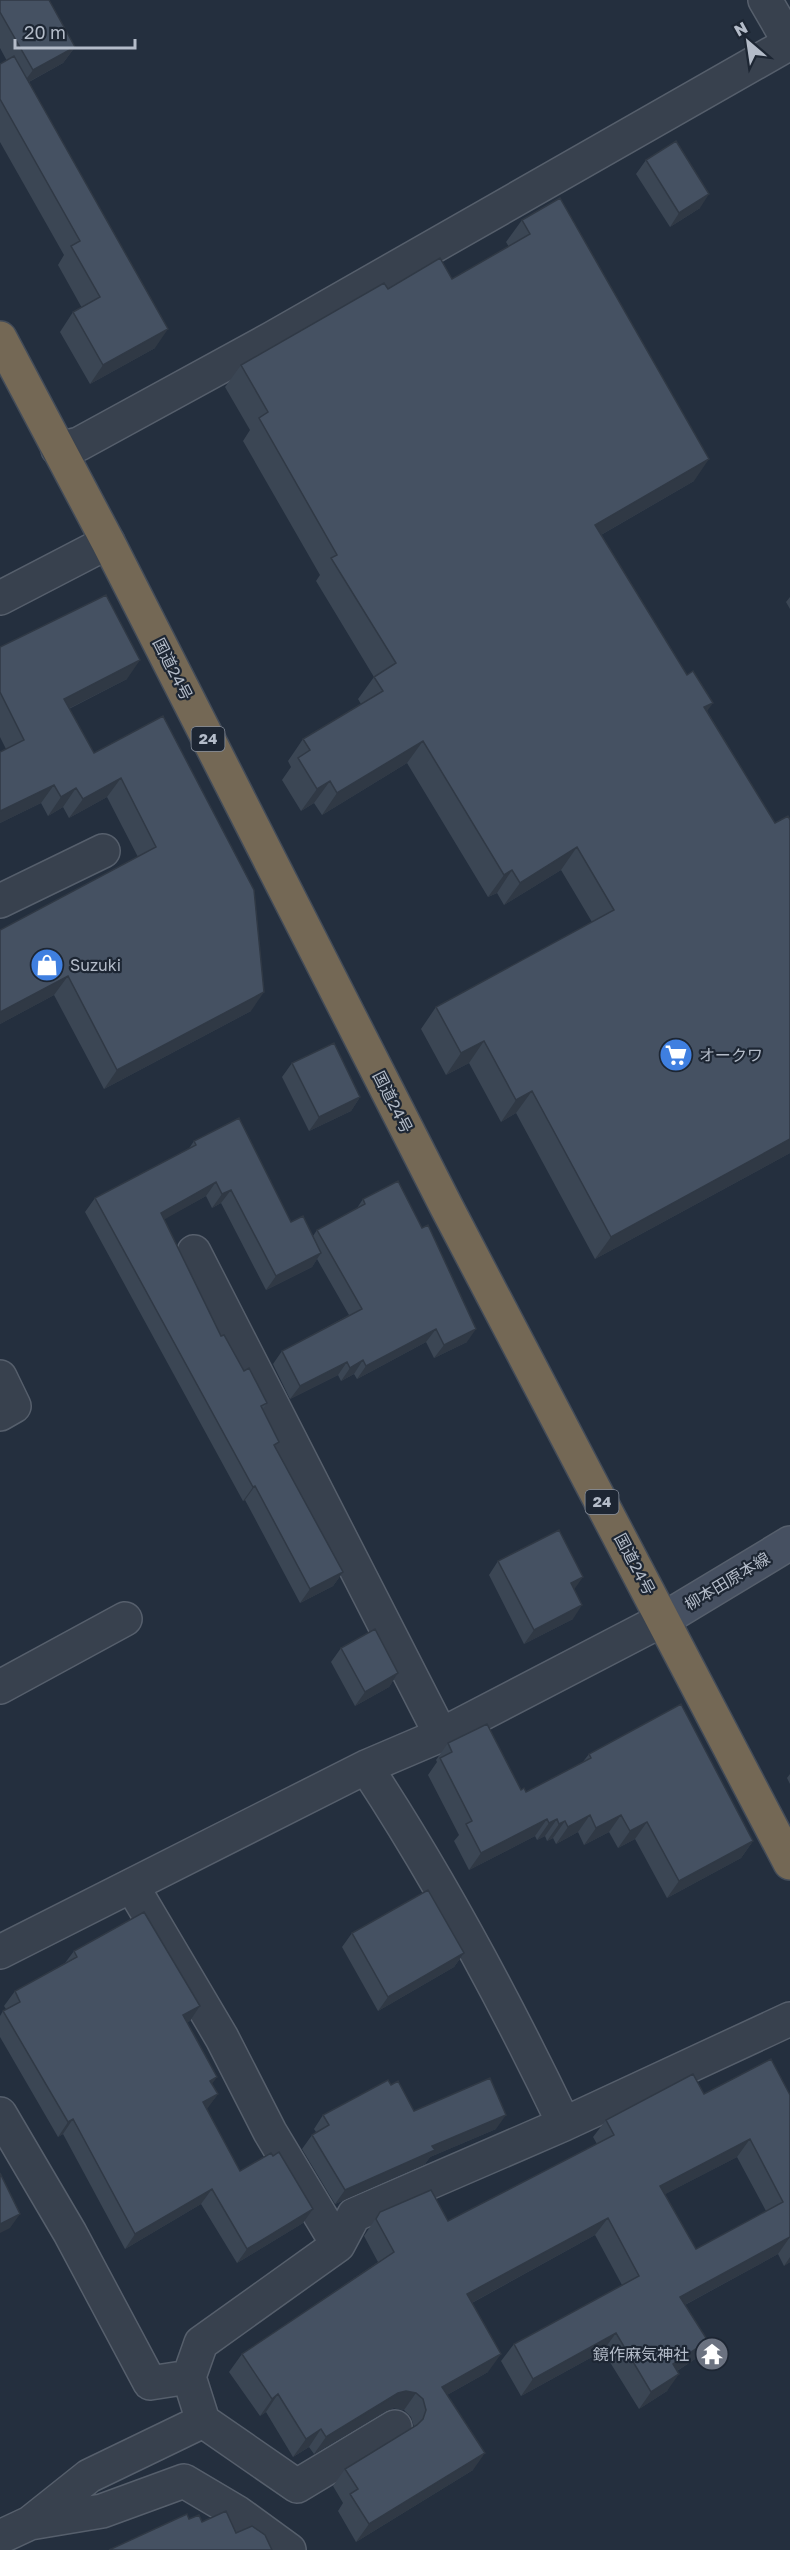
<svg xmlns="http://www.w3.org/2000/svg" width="790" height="2550" font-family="'Golos Text','Noto Sans JP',sans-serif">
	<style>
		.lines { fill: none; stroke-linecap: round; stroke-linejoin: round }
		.street-casing { stroke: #565f6c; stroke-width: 36 }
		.secondary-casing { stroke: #565f6c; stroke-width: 36 }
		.highway-casing { stroke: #434c59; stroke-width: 36 }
		.street { stroke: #38414e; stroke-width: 33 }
		.secondary { stroke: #465061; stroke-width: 33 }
		.highway { stroke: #746855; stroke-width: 33 }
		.wall { fill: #3b4654; fill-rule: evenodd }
		.shaded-wall { fill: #303945 }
		.building { fill: #455162; stroke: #303945; stroke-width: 1.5; fill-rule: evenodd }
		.labels { text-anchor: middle; stroke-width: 4.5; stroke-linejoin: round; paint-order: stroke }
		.shield { fill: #1d2633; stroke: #878f9c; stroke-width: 1.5 }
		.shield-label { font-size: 15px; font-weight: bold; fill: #b4bcc9 }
		.street-label { font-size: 16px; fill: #b4bcc9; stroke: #1d2633 }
		.poi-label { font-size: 16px; fill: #b4bcc9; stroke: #1d2633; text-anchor: start }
	</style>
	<rect width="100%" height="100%" fill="#242f3e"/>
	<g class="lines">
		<defs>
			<path id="street" d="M58 449 79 444 271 339 790 43 765 0
				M0 598 108 542
				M0 901 103 851
				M194 1252 441 1735
				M0 1377 14 1406 0 1414
				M0 1687 125 1619
				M366 1767C441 1881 505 2001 564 2124L790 2019
				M132 1886 222 2038 270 2132 338 2245
				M0 1952 366 1767 441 1735 664 1619
				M0 2114 70 2233 150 2383 189 2377
				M395 2427 297 2486 203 2421 189 2377 201 2343 338 2245 354 2215 564 2124
				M30 2523 102 2511 184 2481 238 2513 289 2550
				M0 2537 30 2523 89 2476 203 2421"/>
			<path id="secondary" d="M664 1619 790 1543"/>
			<path id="highway" d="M0 338 108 542 446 1206 790 1863"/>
		</defs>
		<use href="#street" class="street-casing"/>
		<use href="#secondary" class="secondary-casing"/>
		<use href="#highway" class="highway-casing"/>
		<use href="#street" class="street"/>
		<use href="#secondary" class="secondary"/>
		<use href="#highway" class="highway"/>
	</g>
	<path class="wall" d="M0 0 75 47 63 63 29 82 155 348 90 384 60 332 73 312 82 308 58 265 64 255 0 142V64L7 61 0 48Z
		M646 160 700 208 670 227 636 174Z
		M522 220 694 481 601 535 707 711 775 823 790 820V1153L595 1259 516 1113 501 1122 469 1063 446 1075 421 1029 436 1007 592 922 561 870 504 905 497 893 488 897 407 763 322 815 314 803 301 811 282 780 291 767 288 761 303 739 361 704 358 699 374 677 316 581 320 575 243 441 250 430 225 387 241 365 388 289 452 279 509 247 506 242Z
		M790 597V609L786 602Z
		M0 647 127 679 69 709 94 753 163 716 251 1011 104 1089 54 995 0 1024V930L138 857 107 797 69 818 63 807 48 816 41 803 0 823V752L6 749 0 737Z
		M292 1063 360 1097 351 1111 309 1131 282 1077Z
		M194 1141 291 1222 313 1236 317 1230 357 1208 363 1199 467 1342 434 1358 426 1342 357 1379 354 1374 341 1381 338 1375 290 1399 273 1364 282 1351 349 1315 317 1259 312 1267 266 1290 221 1203 212 1208 206 1196 164 1219 221 1336 244 1371 267 1403 263 1409 275 1447 343 1572 333 1586 300 1603 245 1500 243 1501 85 1212 95 1198 188 1150Z
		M498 1561 574 1590 573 1619 524 1644 489 1575Z
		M341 1648 398 1673 389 1687 355 1706 331 1662Z
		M448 1743 526 1792 582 1763 589 1754 753 1841 741 1858 667 1898 635 1839 618 1848 609 1832 584 1845 578 1832 556 1844 553 1838 547 1841 545 1836 537 1840 535 1836 469 1870 454 1841 459 1835 428 1775 437 1762 436 1760Z
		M790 1774V1784L787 1778Z
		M352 1933 464 1953 454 1967 378 2011 342 1947Z
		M74 1951 200 2006 190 2021 187 2022 212 2084 218 2094 206 2109 240 2171 303 2223 237 2263 201 2204 125 2249 63 2134 58 2137 0 2037V2016L3 2011 6 2009 4 2006 15 1991 65 1963Z
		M391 2085 414 2111 496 2129 430 2157 425 2164 335 2204 302 2149 312 2135 316 2132 314 2129 323 2115Z
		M704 2094 790 2095V2262L784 2266 778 2254 685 2305 708 2341 695 2359 677 2371 667 2391 639 2409 603 2351 521 2396 501 2361 514 2344 622 2285 595 2235 472 2303 488 2372 447 2395 473 2470 356 2542 338 2511 343 2503 333 2486 345 2469 414 2427 411 2417 404 2410 394 2408 386 2411 314 2454 309 2447 293 2457 266 2412 260 2416 229 2372 242 2354 378 2262 364 2236 380 2212 448 2221 597 2144 593 2137 606 2120ZM737 2157 766 2211 696 2249 665 2194Z"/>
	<path class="shaded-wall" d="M75 47 63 63 21 86 33 70Z
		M709 194 700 208 670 227 679 213Z
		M168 329 155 348 90 384 103 365Z
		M709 459 694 481 580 547 595 525Z
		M140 660 127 679 50 718 64 699Z
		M713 703 697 725 704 707Z
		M423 741 407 763 322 815 337 793Z
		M121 778 107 797 69 818 83 799Z
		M330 781 314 803 301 811 317 789Z
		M54 785 41 803 0 823V811Z
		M76 788 63 807 48 816 61 797Z
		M577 847 561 870 504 905 520 883Z
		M512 870 497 893 488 897 504 875Z
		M68 976 54 995 0 1024V1012Z
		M264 992 251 1011 104 1089 117 1070Z
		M484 1041 469 1063 446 1075 461 1053Z
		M532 1091 516 1113 501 1122 516 1100Z
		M360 1097 351 1111 309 1131 319 1117Z
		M790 1139V1153L595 1259 611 1237Z
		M216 1182 206 1196 151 1227 161 1213Z
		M231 1190 221 1203 212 1208 222 1194Z
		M321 1253 312 1267 266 1290 276 1276Z
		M436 1329 426 1342 357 1379 366 1366Z
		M476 1329 467 1342 434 1358 444 1345Z
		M363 1360 354 1374 341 1381 350 1368Z
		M347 1362 338 1375 290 1399 300 1386Z
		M255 1486 245 1500 243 1501 253 1487Z
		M343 1572 333 1586 300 1603 310 1589Z
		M583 1577 573 1591 571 1583Z
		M582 1605 573 1619 524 1644 534 1630Z
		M398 1673 389 1687 355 1706 365 1692Z
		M590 1815 578 1832 556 1844 568 1827Z
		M621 1815 609 1832 584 1845 596 1828Z
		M547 1819 535 1836 469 1870 481 1853Z
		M557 1819 545 1836 537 1840 549 1823Z
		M565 1821 553 1838 547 1841 559 1824Z
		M647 1822 635 1839 618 1848 630 1831Z
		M753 1841 741 1858 667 1898 679 1881Z
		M464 1953 454 1967 378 2011 388 1997Z
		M200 2006 190 2021 173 2030 183 2015Z
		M217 2077 207 2091 210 2081Z
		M218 2094 207 2109 192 2117 203 2102Z
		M506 2115 496 2129 430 2157 425 2164 335 2204 345 2190 432 2146Z
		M73 2119 63 2134 58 2137 68 2122Z
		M750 2139 737 2157 648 2203 660 2186Z
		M212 2189 201 2204 125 2249 135 2234Z
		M313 2209 303 2223 237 2263 247 2249Z
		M20 2214 10 2228 0 2233V2224Z
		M608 2218 595 2235 455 2312 467 2294Z
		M790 2237 778 2254 668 2314 680 2297Z
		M790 2257V2262L784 2266Z
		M616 2333 603 2351 521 2396 533 2379Z
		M708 2341 695 2359 661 2381 673 2364Z
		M501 2354 488 2372 429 2405 442 2387Z
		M679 2374 667 2391 639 2409 651 2392Z
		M406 2391 416 2393 404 2410 394 2408 386 2411 314 2454 326 2437 398 2393Z
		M278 2394 266 2412 260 2416 272 2399Z
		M321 2429 309 2447 293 2457 306 2439Z
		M485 2453 473 2470 356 2542 369 2524Z"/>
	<path class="building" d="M0 0H49L75 47 33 70 0 12Z
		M14 56 168 329 103 365 73 312 100 297 71 246 80 241 0 99V64Z
		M676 141 709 194 679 213 646 160Z
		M560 198 709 459 595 525 687 675 693 671 713 703 704 707 775 823 788 816 790 820V1139L611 1237 532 1091 516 1100 484 1041 461 1053 436 1007 614 910 577 847 520 883 512 870 504 875 423 741 337 793 330 781 317 789 298 758 310 750 303 739 383 691 374 677 396 663 331 558 337 555 259 418 268 412 241 365 384 283 388 289 440 258 452 279 530 234 522 220Z
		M106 595 140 660 64 699 94 753 163 716 254 890 264 992 117 1070 68 976 0 1012V930L156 847 121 778 83 799 76 788 61 797 54 785 0 811V752L24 740 0 692V647Z
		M334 1043 360 1097 319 1117 292 1063Z
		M239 1118 291 1222 303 1216 321 1253 276 1276 231 1190 222 1194 216 1182 161 1213 221 1336 224 1335 244 1371 249 1368 267 1403 261 1406 279 1442 274 1445 343 1572 310 1589 255 1486 253 1487 95 1198 196 1145 194 1141Z
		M398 1181 422 1228 428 1225 476 1329 444 1345 436 1329 366 1366 363 1360 350 1368 347 1362 300 1386 282 1351 362 1309 317 1230 365 1204 363 1199Z
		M559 1530 583 1577 571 1583 582 1605 534 1630 498 1561Z
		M375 1629 398 1673 365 1692 341 1648Z
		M681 1704 753 1841 679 1881 647 1822 630 1831 621 1815 596 1828 590 1815 568 1827 565 1821 559 1824 557 1819 549 1823 547 1819 481 1853 466 1824 472 1821 440 1758 452 1752 448 1743 487 1724 521 1790 524 1788 526 1792 591 1758 589 1754Z
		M428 1890 464 1953 388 1997 352 1933Z
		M144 1912 200 2006 183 2015 217 2077 210 2081 218 2094 203 2102 240 2171 271 2153 273 2156 279 2152 313 2209 247 2249 212 2189 135 2234 73 2119 68 2122 3 2011 20 2002 15 1991 77 1957 74 1951Z
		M771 2059 790 2095V2237L680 2297 708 2341 673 2364 679 2374 651 2392 616 2333 533 2379 514 2344 639 2276 608 2218 467 2294 501 2354 442 2387 485 2453 369 2524 350 2494 358 2489 345 2469 417 2425 423 2419 426 2410 423 2399 416 2393 406 2391 398 2393 326 2437 321 2429 306 2439 278 2394 272 2399 242 2354 394 2252 376 2219 380 2212 431 2190 448 2221 614 2135 606 2120 693 2074 704 2094ZM750 2139 783 2202 696 2249 660 2186Z
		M490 2078 506 2115 432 2146 435 2150 345 2190 312 2135 329 2125 323 2115 388 2080 391 2085 398 2081 414 2111Z
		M0 2173 20 2214 0 2224Z
		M226 2511 236 2533 252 2526 265 2535 272 2550H109L187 2514 189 2519 199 2515 202 2522Z"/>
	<defs>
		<symbol id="shop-disc" viewBox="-11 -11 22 22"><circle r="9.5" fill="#3f7fe0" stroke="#1d2633"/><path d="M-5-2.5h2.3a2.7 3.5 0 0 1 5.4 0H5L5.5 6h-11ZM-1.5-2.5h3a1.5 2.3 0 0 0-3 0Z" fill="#fff"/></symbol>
		<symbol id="supermarket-disc" viewBox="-11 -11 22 22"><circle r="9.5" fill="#3f7fe0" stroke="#1d2633"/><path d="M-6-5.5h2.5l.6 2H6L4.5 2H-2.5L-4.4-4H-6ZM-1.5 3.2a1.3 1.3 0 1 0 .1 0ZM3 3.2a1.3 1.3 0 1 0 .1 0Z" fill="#fff"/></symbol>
		<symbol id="temple-disc" viewBox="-11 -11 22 22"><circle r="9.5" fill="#6b7280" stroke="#1d2633"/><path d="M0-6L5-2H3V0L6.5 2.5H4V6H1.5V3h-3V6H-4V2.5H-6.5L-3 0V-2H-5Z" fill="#fff"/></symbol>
	</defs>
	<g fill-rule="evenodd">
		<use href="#shop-disc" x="28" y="946" width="38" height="38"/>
		<use href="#supermarket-disc" x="657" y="1036" width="38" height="38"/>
		<use href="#temple-disc" x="693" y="2335" width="38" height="38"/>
	</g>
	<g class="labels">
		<g class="shield">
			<rect x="191.5" y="727" width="33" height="24" rx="4.5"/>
			<rect x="585.5" y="1490" width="33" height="24" rx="4.5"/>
		</g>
		<g class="shield-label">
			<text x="208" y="744">24</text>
			<text x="602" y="1507">24</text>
		</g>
		<g class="street-label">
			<text transform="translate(173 669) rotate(63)" y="6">国道24号</text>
			<text transform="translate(393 1102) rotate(63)" y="6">国道24号</text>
			<text transform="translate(635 1564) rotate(62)" y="6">国道24号</text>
			<text transform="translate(727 1581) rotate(-31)" y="6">柳本田原本線</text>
		</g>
		<g class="poi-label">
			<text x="70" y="971">Suzuki</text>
			<text x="699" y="1061">オークワ</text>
			<text x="689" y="2360" text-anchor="end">鏡作麻気神社</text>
		</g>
	</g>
	<g transform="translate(748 42) rotate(331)" stroke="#1d2633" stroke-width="4.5" paint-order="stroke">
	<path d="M0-4.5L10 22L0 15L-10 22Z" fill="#b4bcc9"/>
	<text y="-9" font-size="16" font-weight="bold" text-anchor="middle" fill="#b4bcc9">N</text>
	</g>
	<path d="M15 39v9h120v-9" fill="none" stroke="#b4bcc9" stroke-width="3"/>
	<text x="24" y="39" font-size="18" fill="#b4bcc9" stroke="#1d2633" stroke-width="4.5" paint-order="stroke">20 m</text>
</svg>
